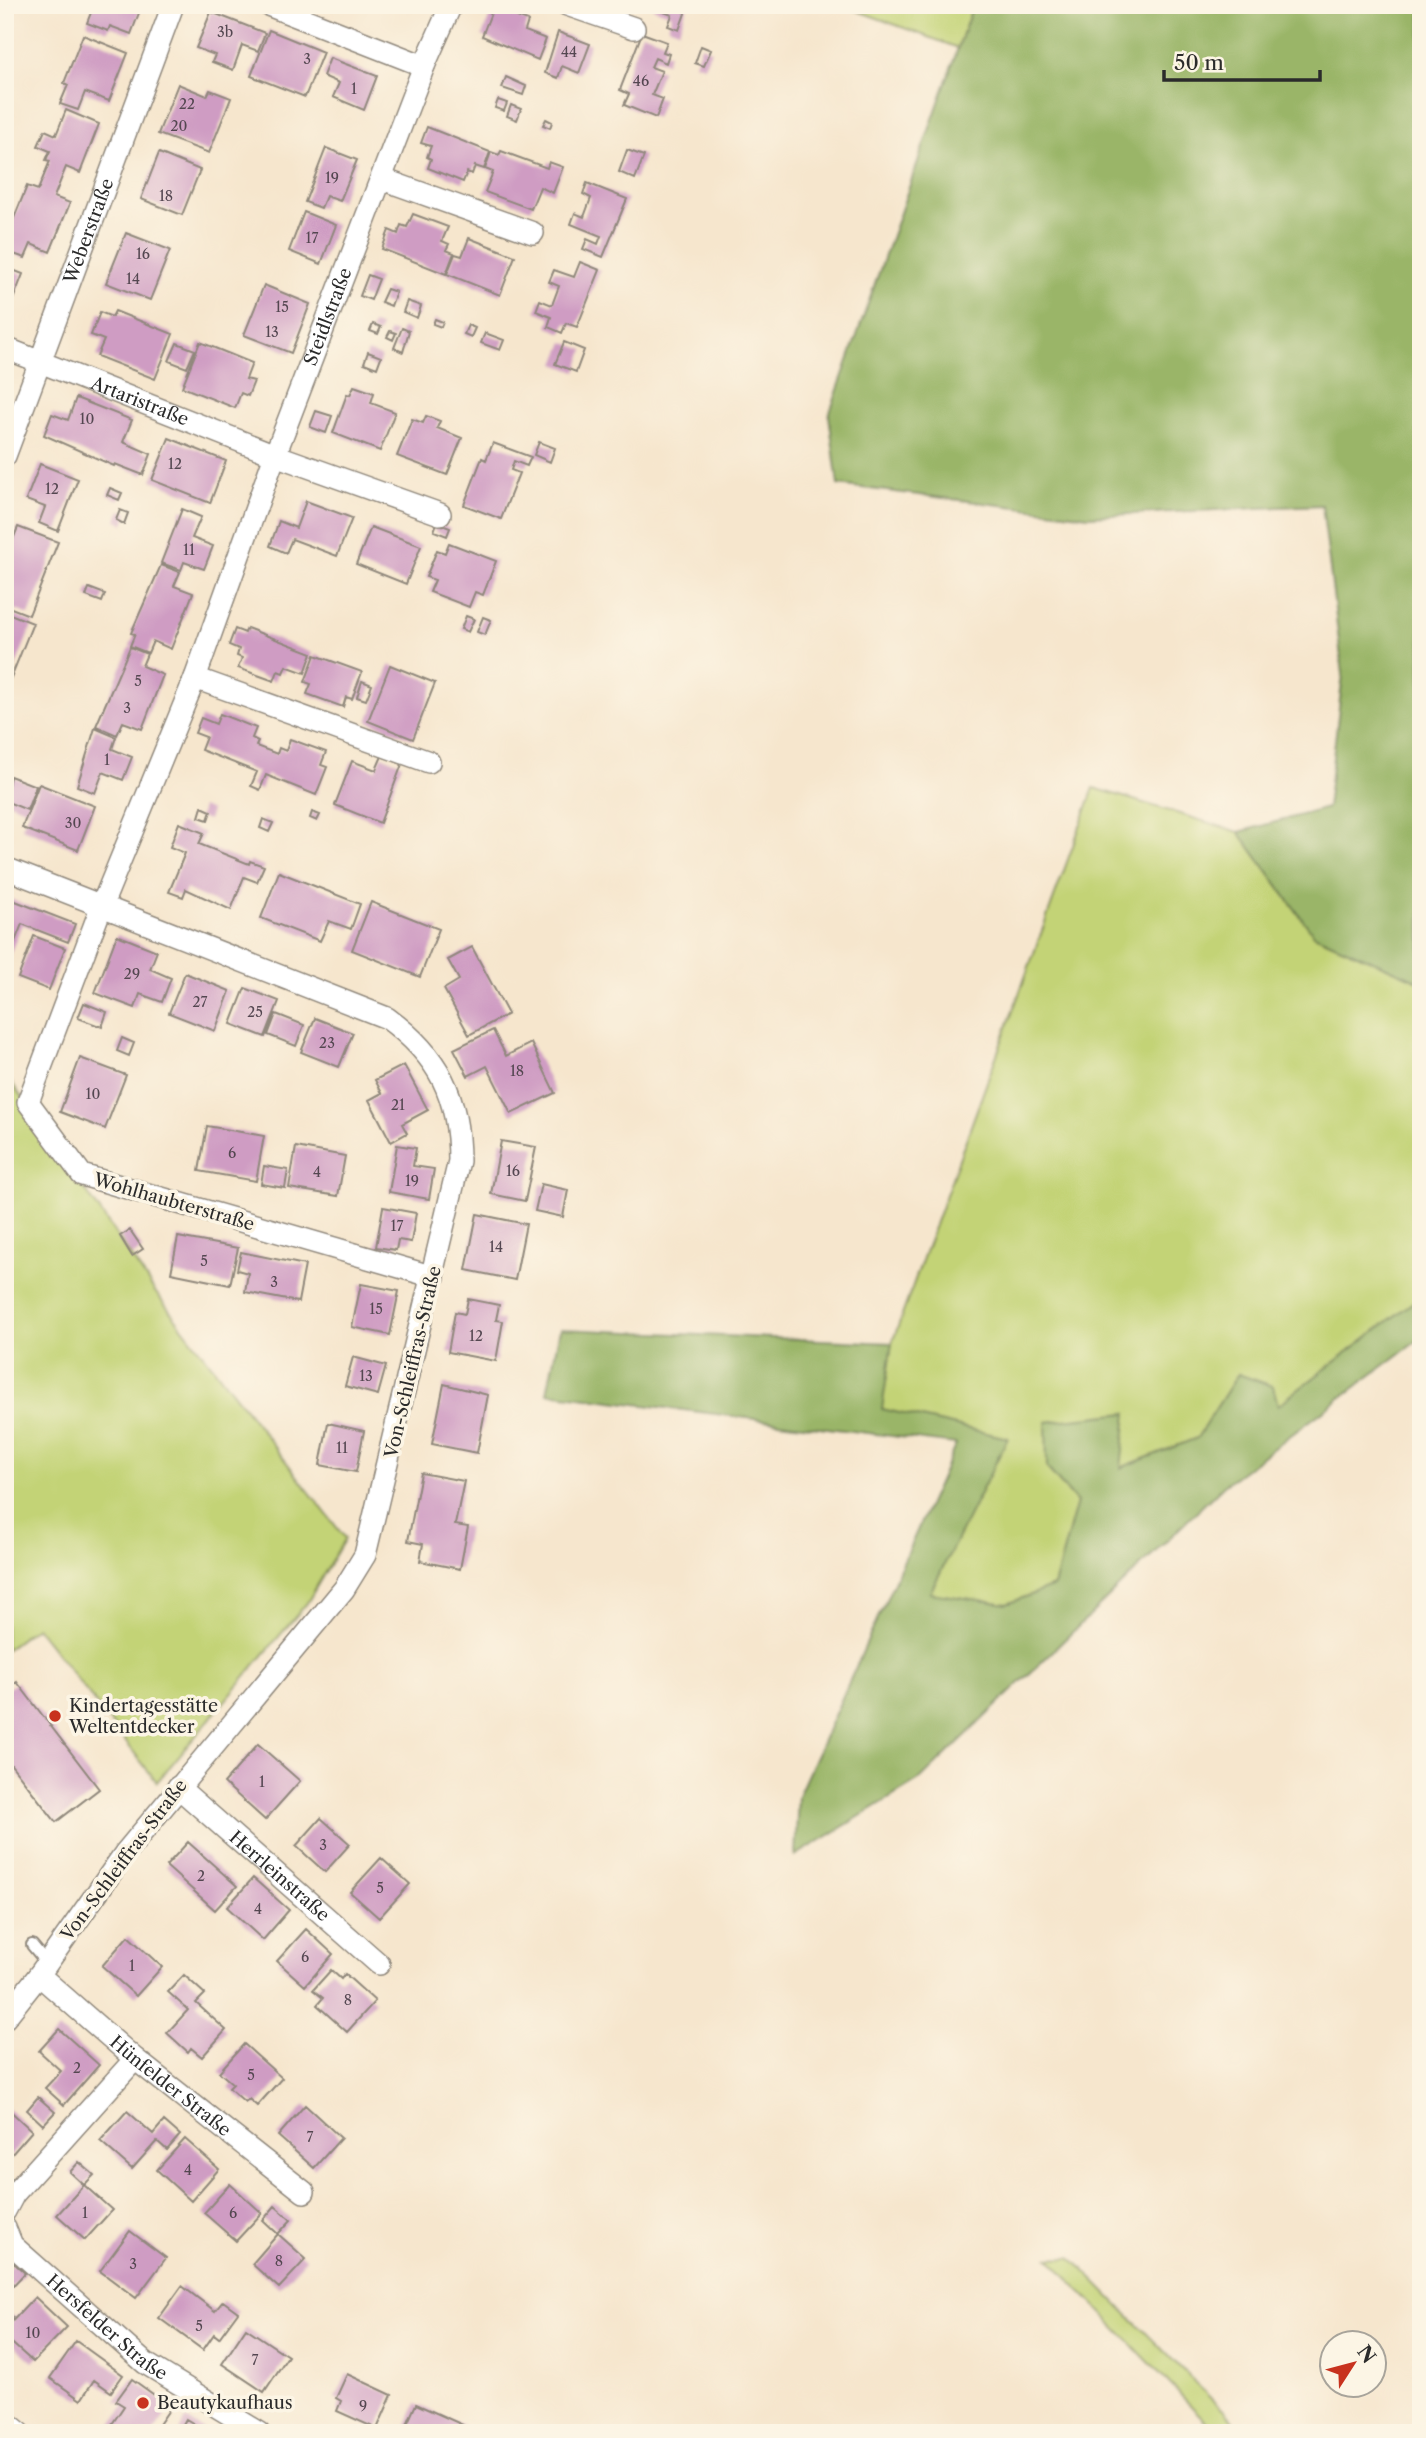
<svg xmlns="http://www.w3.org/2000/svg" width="1426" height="2438" font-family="'Libre Caslon Text',serif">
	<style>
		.green { fill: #c3d376; stroke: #777f50; stroke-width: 2 }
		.forest { fill: #9ab567; stroke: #627049; stroke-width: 2 }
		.building { fill: #cf9cc3 }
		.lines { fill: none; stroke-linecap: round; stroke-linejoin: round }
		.lane-casing { stroke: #90887c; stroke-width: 14 }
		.street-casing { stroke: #90887c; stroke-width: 24 }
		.lane { stroke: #fff; stroke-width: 10 }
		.street { stroke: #fff; stroke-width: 21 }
		.poi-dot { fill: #c8321e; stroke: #fcf5e5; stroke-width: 2.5 }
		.labels { text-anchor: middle; stroke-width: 7; stroke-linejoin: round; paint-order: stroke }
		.number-label { font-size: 14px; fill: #544751 }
		.street-label { font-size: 18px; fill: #2b2b2b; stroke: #fcf5e5 }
		.poi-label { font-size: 18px; fill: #2b2b2b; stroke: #fcf5e5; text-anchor: start }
	</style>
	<rect width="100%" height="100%" fill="#fcf5e5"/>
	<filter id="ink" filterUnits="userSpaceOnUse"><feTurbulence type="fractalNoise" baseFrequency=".0143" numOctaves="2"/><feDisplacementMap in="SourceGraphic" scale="14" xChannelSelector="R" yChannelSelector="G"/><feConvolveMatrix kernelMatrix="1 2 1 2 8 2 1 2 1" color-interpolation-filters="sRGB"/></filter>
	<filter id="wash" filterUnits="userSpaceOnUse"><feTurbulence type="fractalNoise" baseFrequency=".00686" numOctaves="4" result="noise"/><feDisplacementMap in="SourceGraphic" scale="28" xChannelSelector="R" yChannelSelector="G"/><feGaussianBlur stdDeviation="1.57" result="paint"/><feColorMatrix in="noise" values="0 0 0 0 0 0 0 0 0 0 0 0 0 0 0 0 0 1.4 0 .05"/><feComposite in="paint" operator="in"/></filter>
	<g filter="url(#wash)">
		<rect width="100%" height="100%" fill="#f6e6cd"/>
		<path class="green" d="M842 5H973L958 48Z
			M1094 788 1239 832 1314 935 1421 982V1296L1277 1406 1238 1374 1197 1438 1120 1468 1126 1413 1047 1468 1077 1502 1054 1586 1007 1604 929 1594 1007 1438 881 1409 892 1343Z
			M5 1073 156 1293 345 1538 307 1603 157 1782 36 1627 5 1650Z
			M1071 2257 1245 2433H1217L1049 2258Z"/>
		<path class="forest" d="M973 5H1421V982L1314 935 1239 832 1327 808 1343 674 1322 505 1089 516 838 485 829 415Z
			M1421 1296V1338L1224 1485 921 1779 795 1856 798 1796 956 1444 547 1393 560 1329 892 1343 882 1409 1008 1438 930 1593 1007 1604 1054 1586 1077 1502 1047 1468 1046 1422 1127 1413 1121 1468 1197 1438 1238 1374 1273 1386 1278 1405Z"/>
		<g id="blocks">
			<path class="building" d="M94 5H142L131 34 110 26 108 31 87 23Z
				M655 5H688L679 30 668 26 672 15 653 8Z
				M493 8 528 21 525 31 546 39 538 60 482 36Z
				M211 12 265 33 258 51 242 45 233 70 212 62 215 55 196 48Z
				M269 30 323 52 305 97 251 76Z
				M558 32 590 44 579 73 562 66 558 78 545 73Z
				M642 33 667 42 663 52 669 54 666 63 655 58 651 67 662 71 652 95 663 99 656 118 624 105 629 94 620 90Z
				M83 35 128 53 109 101 85 92 78 110 60 104 68 85 64 83Z
				M701 46 711 50 704 66 695 63Z
				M330 58 377 76 364 110 333 97 339 83 323 76Z
				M506 77 526 86 523 95 502 88Z
				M178 84 207 96 210 90 231 98 209 153 158 134Z
				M498 100 507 103 504 111 495 108Z
				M511 105 521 109 517 120 507 116Z
				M66 110 99 124 80 173 66 167 54 197 70 203 50 252 31 244 25 258 5 251V240L27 186 38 190 50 161 46 160 50 151 38 146 45 130 56 135Z
				M546 119 552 122 550 128 543 125Z
				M427 127 490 152 484 169 475 166 472 174 467 172 463 182 428 168 431 159 427 157 431 146 421 143Z
				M326 148 357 160 340 201 326 196 321 208 305 202Z
				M627 150 644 156 635 179 619 172Z
				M501 151 547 168 549 162 563 167 553 193 540 187 531 209 485 192 493 172 485 169 491 152 499 155Z
				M159 153 200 170 182 215 141 199Z
				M587 183 627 199 603 257 583 249 587 239 598 244 601 236 571 224 575 213 584 217 591 198 583 194Z
				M304 212 336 225 321 264 289 251Z
				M413 214 448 227 442 241 449 244 446 250 454 253 446 274 382 249 389 230 398 234 401 225 407 227Z
				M126 233 170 250 150 300 106 283Z
				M469 238 515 256 500 295 447 274 455 254 462 256Z
				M580 262 600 270 577 327 566 323 562 333 548 327 551 317 536 311 540 300 552 305 559 286 549 282 554 270 574 277Z
				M5 267 23 274 5 320Z
				M368 275 379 279 371 300 360 296Z
				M264 285 310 304 291 353 244 335Z
				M387 289 396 292 391 306 381 302Z
				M407 301 421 306 417 318 403 312Z
				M115 311 173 334 155 379 97 356 104 340 91 335 100 312 112 317Z
				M435 319 443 322 441 327 433 324Z
				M373 324 381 327 378 334 370 331Z
				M468 325 475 328 471 337 464 334Z
				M402 328 409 331 403 352 394 348Z
				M390 331 396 333 393 340 387 337Z
				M485 333 504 340 500 350 481 343Z
				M200 342 252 363 246 379 254 381 248 396 241 393 235 408 182 387Z
				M564 342 584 350 576 372 555 364Z
				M177 343 195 350 187 368 169 361Z
				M368 352 381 357 377 368 364 363Z
				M354 386 374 393 371 403 395 412 380 451 333 433 347 394 350 395Z
				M76 398 132 420 123 442 151 454 143 475 115 464 114 466 44 435 52 414 68 420Z
				M316 411 332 416 326 433 310 427Z
				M426 416 440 421 437 428 462 438 447 475 397 456 412 419 423 423Z
				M169 438 226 461 210 503 152 480Z
				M539 442 555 448 550 462 534 455Z
				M493 443 531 457 527 466 514 461 511 470 519 473 501 519 464 505 482 458 486 460Z
				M40 464 78 479 58 531 39 523 45 507 26 500Z
				M110 488 122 493 119 500 107 495Z
				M306 501 352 518 337 556 292 539 286 553 270 546 279 521 296 528Z
				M182 509 201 517 192 538 213 546 204 569 184 562 181 570 161 563Z
				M120 510 128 513 124 524 116 520Z
				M437 523 450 528 447 536 434 531Z
				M18 527 58 542 29 615 6 606 11 594 5 592V559Z
				M371 527 421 546 406 584 356 564Z
				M449 543 496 561 483 595 475 592 469 607 430 592 435 580 426 577 437 550 445 553Z
				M161 565 180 572 174 586 193 593 171 649 153 641 148 653 130 646 135 634 131 633Z
				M89 588 105 594 102 602 86 596Z
				M5 612 33 623 10 680 5 678Z
				M466 616 474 619 468 632 461 629Z
				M483 617 491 620 485 635 477 632Z
				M247 628 312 653 305 673 286 666 283 673 278 671 274 681 238 668 242 658 237 656 239 649 229 645 235 629 245 633Z
				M130 647 147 654 142 666 163 675 142 729 123 722 117 735 96 726Z
				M315 655 362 672 352 699 346 697 343 707 307 694 311 684 305 682Z
				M390 665 435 683 413 739 368 721Z
				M362 681 372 685 366 700 357 697Z
				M220 714 256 728 252 738 258 741 256 746 277 754 279 748 286 751 290 739 326 752 321 765 327 767 316 795 266 775 260 790 251 786 257 772 201 750 206 737 195 733 201 718 216 724Z
				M95 728 116 737 112 749 132 757 123 780 103 772 95 793 77 786Z
				M382 756 402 764 380 823 335 805 352 761 376 770Z
				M10 776 36 786 27 810 5 801Z
				M39 784 95 806 78 850 22 828Z
				M202 807 211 811 208 820 199 817Z
				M312 812 320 815 317 821 310 818Z
				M263 819 273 823 269 832 260 828Z
				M179 823 204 833 199 844 249 864 250 861 264 866 257 882 244 877 231 910 186 889 183 897 169 892 185 853 170 847Z
				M279 872 360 904 351 929 329 921 320 941 261 918Z
				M5 897 75 924 68 942 22 924 8 959 5 958Z
				M371 902 439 929 420 977 352 950Z
				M117 935 157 951 150 969 171 978 162 1002 140 994 135 1008 95 993Z
				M34 936 65 948 49 990 18 978Z
				M472 947 508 1014 469 1035 444 989 459 980 448 960Z
				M185 973 230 991 215 1031 169 1013Z
				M245 988 279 1001 265 1037 231 1024Z
				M84 1003 107 1012 102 1027 78 1018Z
				M276 1014 304 1025 296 1046 268 1035Z
				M315 1018 353 1033 339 1067 301 1052Z
				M493 1030 506 1056 531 1043 555 1093 511 1114 487 1066 468 1076 454 1049Z
				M122 1038 134 1043 129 1056 117 1051Z
				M80 1058 126 1075 105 1129 60 1112Z
				M404 1065 428 1110 402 1124 407 1133 391 1142 369 1100 382 1093 375 1080Z
				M207 1126 264 1136 256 1181 199 1171Z
				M501 1141 536 1147 525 1201 491 1194Z
				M397 1145 416 1148 413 1166 434 1169 429 1199 389 1192Z
				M296 1147 345 1156 338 1196 289 1188Z
				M264 1166 288 1170 285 1188 261 1184Z
				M541 1184 568 1190 563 1217 535 1211Z
				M383 1207 416 1213 411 1242 398 1240 396 1250 376 1247Z
				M477 1214 526 1224 515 1280 466 1270Z
				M130 1230 143 1249 132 1256 120 1236Z
				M178 1237 238 1248 230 1285 171 1273Z
				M241 1252 305 1265 298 1302 245 1292 248 1273 237 1270Z
				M361 1284 399 1291 390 1335 352 1327Z
				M468 1299 499 1305 496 1320 503 1321 496 1361 448 1352 455 1312 465 1314Z
				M353 1357 386 1366 378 1395 345 1386Z
				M444 1384 488 1395 477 1453 432 1444Z
				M328 1423 364 1431 356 1472 320 1465Z
				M421 1473 464 1481 455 1525 468 1527 460 1569 420 1561 423 1544 408 1541Z
				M17 1682 99 1789 56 1822 5 1757V1691Z
				M258 1744 300 1781 265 1820 224 1783Z
				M321 1818 350 1844 325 1872 296 1846Z
				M188 1842 237 1886 215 1910 166 1866Z
				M381 1858 410 1884 379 1918 350 1892Z
				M253 1878 289 1910 263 1940 227 1907Z
				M306 1929 333 1954 305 1986 277 1961Z
				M128 1936 162 1967 136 1996 102 1966Z
				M331 1970 341 1979 345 1974 375 2001 347 2032 317 2005 323 1998 313 1990Z
				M184 1975 205 1994 196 2003 226 2030 202 2057 191 2048 188 2052 167 2033 188 2010 168 1992Z
				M59 2029 99 2065 64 2105 45 2088 61 2071 39 2051Z
				M244 2044 282 2078 257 2106 249 2099 245 2102 229 2088 233 2084 219 2072Z
				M38 2097 55 2112 43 2125 27 2110Z
				M305 2105 341 2138 314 2168 278 2136Z
				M5 2106 32 2131 5 2162Z
				M127 2111 153 2134 164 2121 180 2135 167 2150 157 2141 132 2169 100 2141Z
				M185 2139 219 2169 191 2201 157 2170Z
				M79 2162 94 2175 84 2185 70 2172Z
				M230 2184 262 2213 236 2241 204 2213Z
				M84 2185 112 2210 85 2240 57 2215Z
				M275 2206 291 2220 278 2234 263 2220Z
				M130 2231 166 2258 136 2298 100 2271Z
				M278 2234 306 2259 279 2288 252 2264Z
				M14 2263 25 2273 5 2294V2273Z
				M182 2286 215 2311 223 2301 238 2312 219 2338 214 2334 203 2350 159 2318Z
				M35 2297 67 2327 33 2362 5 2337V2329Z
				M5 2309 13 2317 5 2325Z
				M246 2328 288 2356 264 2392 222 2364Z
				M76 2341 123 2375 111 2392 94 2380 81 2400 50 2378Z
				M347 2374 392 2395 377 2429 337 2411 341 2401 336 2398Z
				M132 2379 171 2407 153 2433H118L110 2427 124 2406 116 2401Z
				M416 2404 463 2425 460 2433H403Z
				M186 2419 209 2433H178Z"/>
		</g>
	</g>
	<g filter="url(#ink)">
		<use href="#blocks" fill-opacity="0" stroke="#90887c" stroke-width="2"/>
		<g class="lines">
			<defs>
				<path id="lane" d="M32 1945 47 1963"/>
				<g id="street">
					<path d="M268 5 424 66"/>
					<path d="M567 5 634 28"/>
					<path d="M382 179 533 233"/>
					<path id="s1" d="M5 348 275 455 440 514"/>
					<path id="s2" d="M5 456 173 5"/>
					<path d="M195 678 429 762"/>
					<path d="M5 868 387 1018C439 1056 459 1096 459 1161L365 1555 344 1589 125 1853 39 1975 5 2018"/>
					<path id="s3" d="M434 1277 82 1175 28 1102 102 905 195 678 275 455 424 66 451 5"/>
					<path id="s4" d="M178 1787 379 1964"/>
					<path id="s5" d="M39 1975 135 2059 304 2192"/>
					<path d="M5 2211 14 2194 135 2059"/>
					<path id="s6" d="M5 2228 12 2245 145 2363 260 2433"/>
					<path d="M5 2421 20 2433"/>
				</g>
			</defs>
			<use href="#lane" class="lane-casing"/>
			<use href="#street" class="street-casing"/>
			<use href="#lane" class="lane"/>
			<use href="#street" class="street"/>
		</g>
	</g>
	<g class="poi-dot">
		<circle cx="55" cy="1716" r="7"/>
		<circle cx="143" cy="2403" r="7"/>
	</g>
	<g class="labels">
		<g class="number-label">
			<text x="225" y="37">3b</text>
			<text x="569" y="57">44</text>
			<text x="307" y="64">3</text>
			<text x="641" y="86">46</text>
			<text x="354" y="94">1</text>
			<text x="187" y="109">22</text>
			<text x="179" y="131">20</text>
			<text x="332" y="183">19</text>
			<text x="166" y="201">18</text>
			<text x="312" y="243">17</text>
			<text x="143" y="259">16</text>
			<text x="133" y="284">14</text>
			<text x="282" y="312">15</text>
			<text x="272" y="337">13</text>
			<text x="87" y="424">10</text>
			<text x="175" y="469">12</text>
			<text x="52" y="494">12</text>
			<text x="189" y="555">11</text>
			<text x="138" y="686">5</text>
			<text x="127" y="713">3</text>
			<text x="107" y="765">1</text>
			<text x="73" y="828">30</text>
			<text x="132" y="979">29</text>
			<text x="200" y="1007">27</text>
			<text x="255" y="1017">25</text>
			<text x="327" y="1048">23</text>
			<text x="517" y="1076">18</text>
			<text x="93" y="1099">10</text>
			<text x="398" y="1110">21</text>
			<text x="232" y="1158">6</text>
			<text x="513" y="1176">16</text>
			<text x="317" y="1177">4</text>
			<text x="412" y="1186">19</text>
			<text x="397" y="1231">17</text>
			<text x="496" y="1252">14</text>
			<text x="204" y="1266">5</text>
			<text x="274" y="1287">3</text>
			<text x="376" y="1314">15</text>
			<text x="476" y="1341">12</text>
			<text x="366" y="1381">13</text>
			<text x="342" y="1453">11</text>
			<text x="262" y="1787">1</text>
			<text x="323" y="1850">3</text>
			<text x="201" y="1881">2</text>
			<text x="380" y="1893">5</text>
			<text x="258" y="1914">4</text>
			<text x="305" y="1962">6</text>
			<text x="132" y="1971">1</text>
			<text x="348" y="2005">8</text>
			<text x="77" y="2073">2</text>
			<text x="251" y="2080">5</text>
			<text x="310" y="2142">7</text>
			<text x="188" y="2175">4</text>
			<text x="85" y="2218">1</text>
			<text x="233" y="2218">6</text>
			<text x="279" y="2266">8</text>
			<text x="133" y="2269">3</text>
			<text x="199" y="2331">5</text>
			<text x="33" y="2338">10</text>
			<text x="255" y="2365">7</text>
			<text x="363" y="2411">9</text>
		</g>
		<g class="street-label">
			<text dy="6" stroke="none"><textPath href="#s2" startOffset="240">Weberstraße</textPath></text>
			<text dy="6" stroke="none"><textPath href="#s3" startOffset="1298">Steidlstraße</textPath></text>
			<text dy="6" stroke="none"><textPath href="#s1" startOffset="145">Artaristraße</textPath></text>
			<text transform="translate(174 1202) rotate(16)" y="6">Wohlhaubterstraße</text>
			<text transform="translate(413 1362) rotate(-77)" y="6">Von-Schleiffras-Straße</text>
			<text transform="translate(124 1860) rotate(-53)" y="6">Von-Schleiffras-Straße</text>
			<text dy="6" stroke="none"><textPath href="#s4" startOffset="135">Herrleinstraße</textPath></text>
			<text dy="6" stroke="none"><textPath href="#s5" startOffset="172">Hünfelder Straße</textPath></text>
			<text dy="6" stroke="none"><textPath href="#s6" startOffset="144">Hersfelder Straße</textPath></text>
		</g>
		<g class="poi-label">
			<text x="69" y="1712">Kindertagesstätte<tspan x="69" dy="21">Weltentdecker</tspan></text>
			<text x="157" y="2409">Beautykaufhaus</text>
		</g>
	</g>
	<rect width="1426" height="2438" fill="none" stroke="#fcf5e5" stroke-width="28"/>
	<g transform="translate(1353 2364) rotate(54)"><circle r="33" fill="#fcf5e5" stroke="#a8a49b" stroke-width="2"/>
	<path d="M0-5L12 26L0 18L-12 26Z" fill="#c8321e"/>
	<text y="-10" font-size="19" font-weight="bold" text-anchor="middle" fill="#2b2b2b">N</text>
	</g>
	<path d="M1164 70v10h156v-10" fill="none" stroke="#2b2b2b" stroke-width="3.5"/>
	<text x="1174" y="70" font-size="21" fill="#2b2b2b" stroke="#fcf5e5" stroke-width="5" paint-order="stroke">50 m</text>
</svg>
